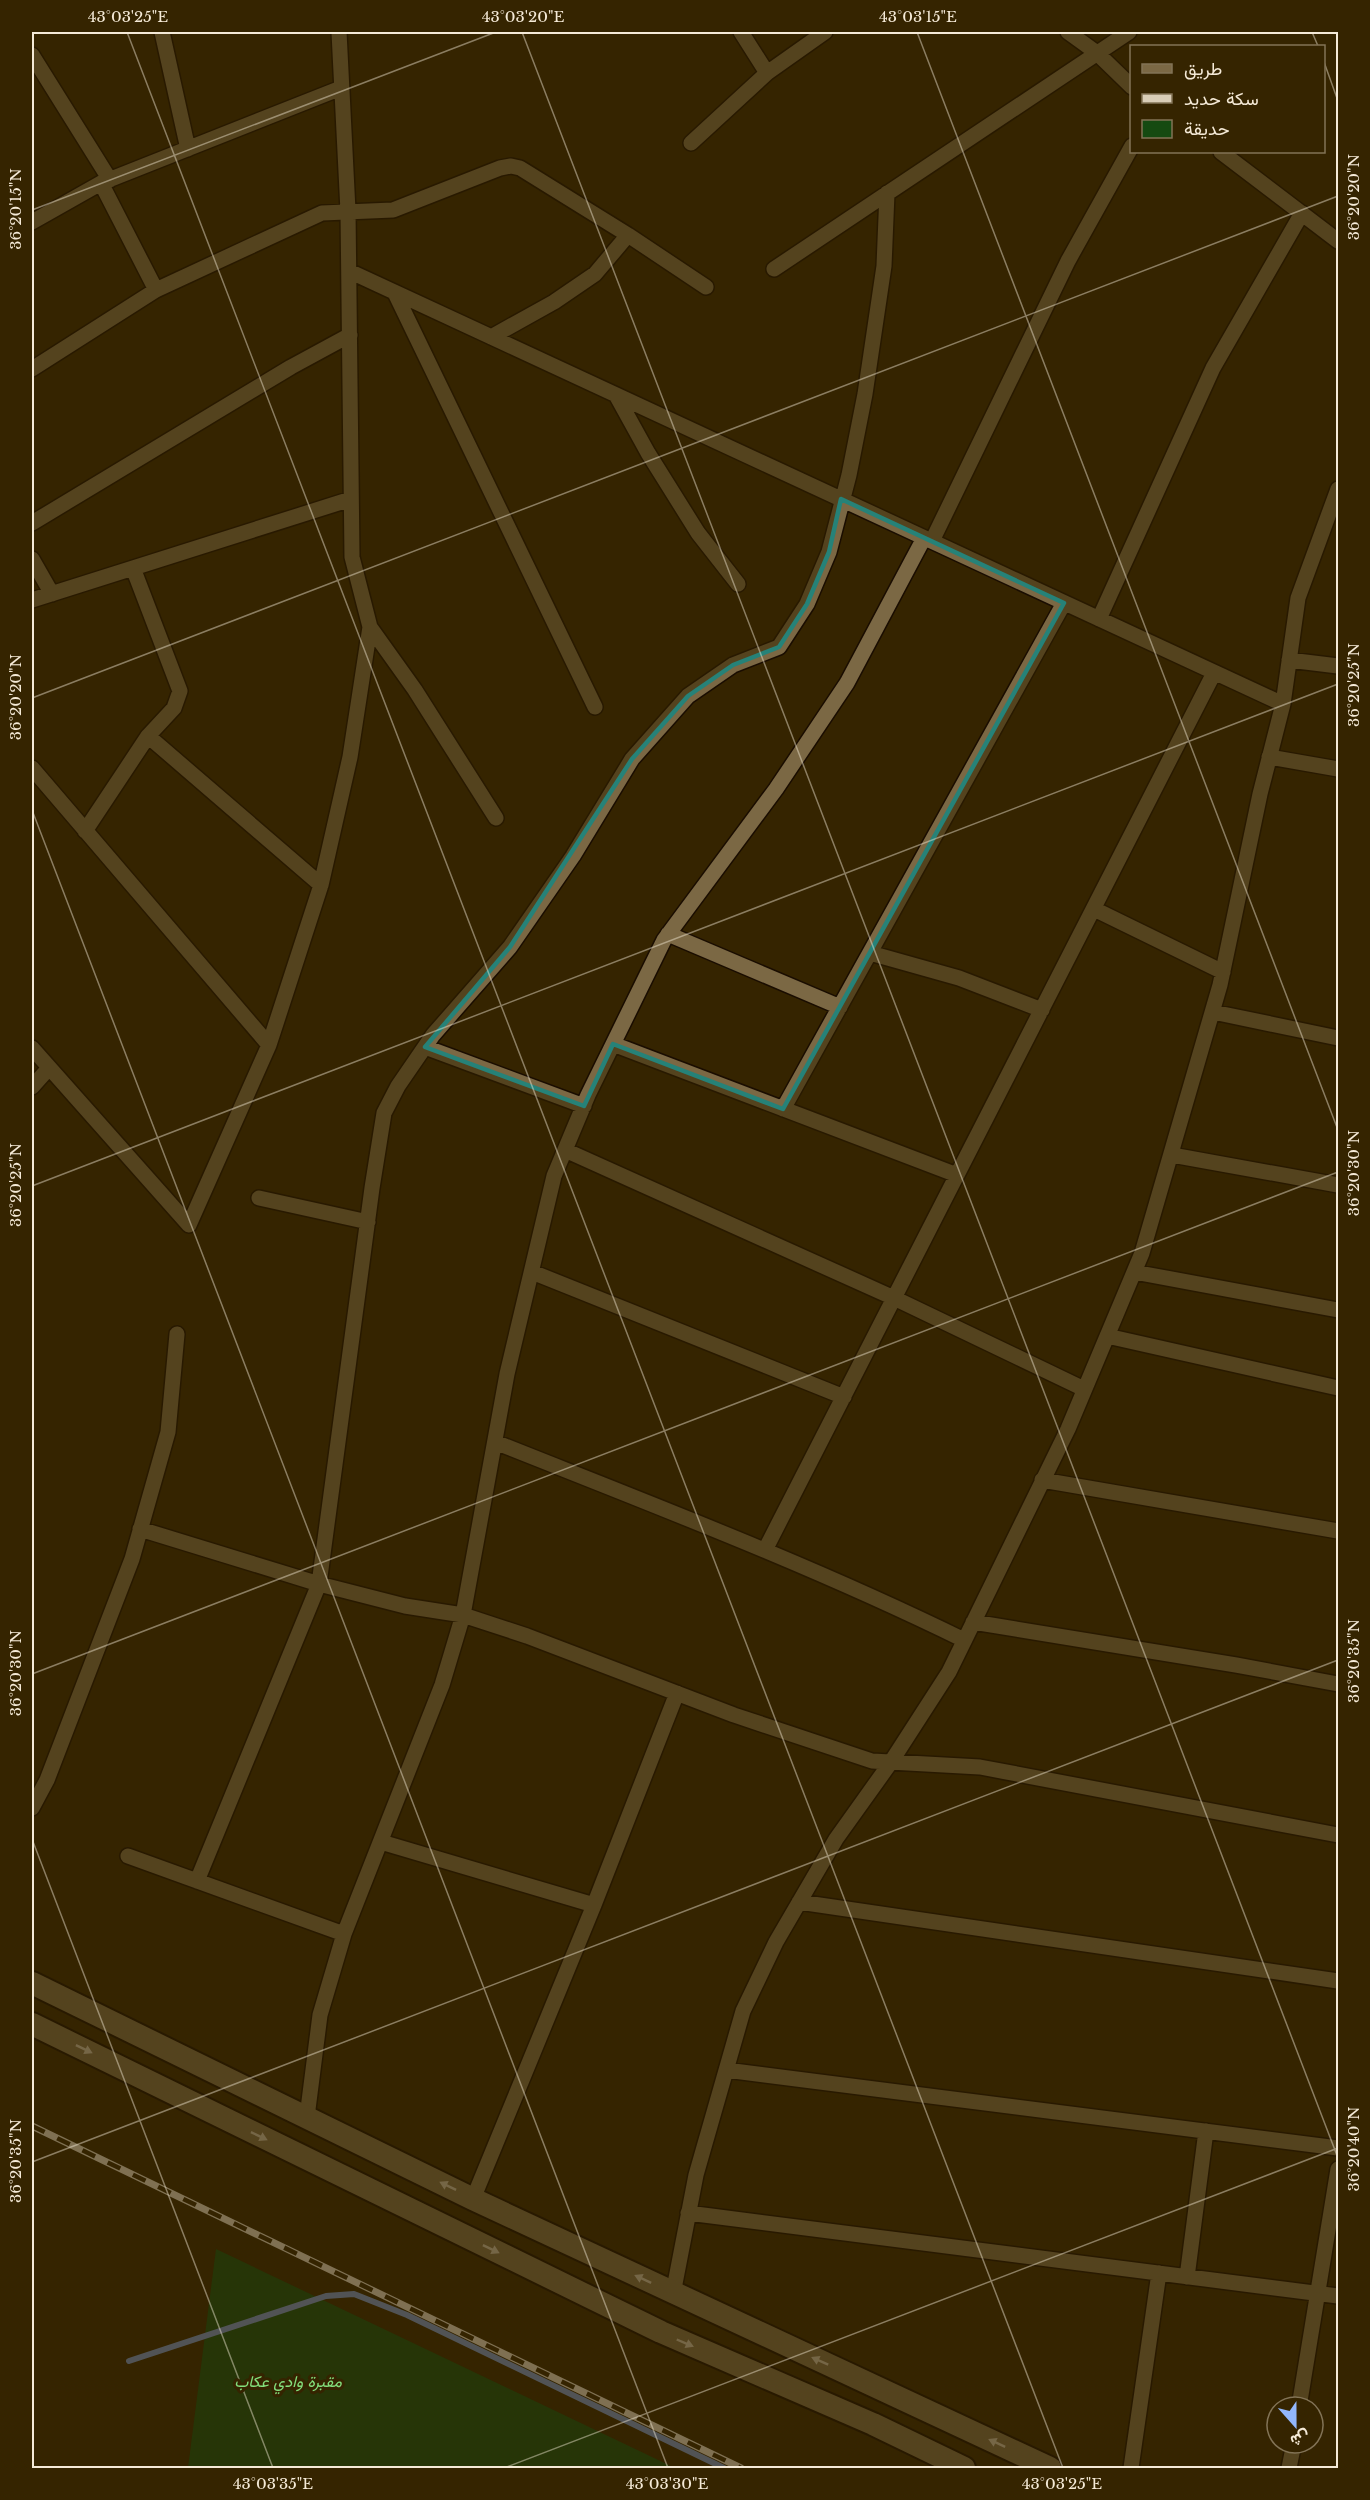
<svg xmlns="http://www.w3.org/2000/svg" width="1370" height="2500" font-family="'Libre Baskerville',Vazirmatn,serif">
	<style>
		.green { fill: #154a11 }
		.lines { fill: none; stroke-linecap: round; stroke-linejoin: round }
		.stream { stroke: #748dbd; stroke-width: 6 }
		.street-casing { stroke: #1a0d00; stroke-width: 18 }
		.secondary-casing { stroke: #1a0d00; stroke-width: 26 }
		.street { stroke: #7b6844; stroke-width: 15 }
		.secondary { stroke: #7b6844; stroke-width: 22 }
		.rail-casing { stroke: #d9cdb7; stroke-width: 7 }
		.rail { stroke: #352400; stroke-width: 4.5; stroke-dasharray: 14; stroke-linecap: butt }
		.oneway { fill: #c4b69c }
		.marked { fill: none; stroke: #268278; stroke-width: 4.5; stroke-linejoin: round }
		.ticks { fill: none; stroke: #f5ead7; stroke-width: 1.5; stroke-opacity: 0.45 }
		.labels { text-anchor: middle; stroke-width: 6; stroke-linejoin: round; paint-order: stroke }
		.park-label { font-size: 16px; font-style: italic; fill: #83de7b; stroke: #352400 }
		.neatline { fill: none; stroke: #f5ead7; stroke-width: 2 }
		.ticks-label { font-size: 15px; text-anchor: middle; fill: #f5ead7 }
	</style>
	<rect width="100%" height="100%" fill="#352400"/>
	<path class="green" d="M216 2249 675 2468H188Z"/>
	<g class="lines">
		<path class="stream" d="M129 2361 326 2296 354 2294 407 2315 724 2468"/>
		<defs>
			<path id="street" d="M162 32 188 149
				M1068 32 1097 53 1132 87
				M32 55 110 180
				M767 73 825 32
				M691 143 767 73 741 32
				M1221 152 1338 241
				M101 183 156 290
				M32 222 101 183 341 88
				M774 269 1129 32
				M349 271 1283 704
				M395 293 595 707
				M491 337 554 302 595 274 628 235
				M32 369 156 290 322 213 393 210 500 168 511 166 520 168 628 235 706 287
				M616 395 648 453 698 533 738 584
				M32 523 291 367 350 335
				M932 541 1068 261 1132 146
				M32 559 52 594
				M32 600 351 499
				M1099 619 1213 368 1302 213
				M370 627 415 690 496 818
				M1289 660 1338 666
				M148 736 321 885
				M1269 757 1338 769
				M32 768 269 1045
				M85 831 148 736 174 708 180 691 133 568
				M1094 909 1223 972
				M668 934 840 1007
				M870 953 959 978 1042 1010
				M1213 1012 1338 1038
				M613 1044 957 1175
				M425 1047 584 1106
				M32 1048 189 1225 269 1045 321 885 350 757 370 627 352 557 348 211 339 32
				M32 1087 49 1068
				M783 1109 1064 603
				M565 1150 894 1298 1084 1389
				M1172 1155 1338 1185
				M259 1198 368 1222
				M532 1272 844 1397
				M1134 1272 1338 1310
				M1107 1336 1338 1388
				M495 1442C653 1505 811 1565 964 1640
				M1042 1480 1338 1531
				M140 1529 319 1584 405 1606 463 1615 527 1636 734 1715 872 1761 980 1767 1338 1835
				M765 1550 1214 673
				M973 1622 1236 1665 1338 1684
				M32 1808 47 1780 132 1559 168 1432 177 1334
				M381 1842 594 1905
				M128 1856 344 1934
				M197 1881 319 1584 372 1188 384 1113 398 1086 433 1035 510 947 573 856 632 759 688 696 733 665 779 647 807 604 829 552 849 475 865 394 884 266 887 193
				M799 1902 1338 1981
				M726 2070 1338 2148
				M307 2117 320 2015 344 1934 442 1685 463 1615 507 1374 554 1176 588 1095 664 940 776 789 847 683 924 538
				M473 2199 594 1905 677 1693
				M688 2213 1338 2296
				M1187 2277 1206 2131
				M673 2294 696 2175 743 2011 776 1942 836 1839 891 1762 949 1672 1068 1429 1142 1253 1220 985 1260 794 1283 704 1298 598 1338 489
				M1299 2407 1338 2169
				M1131 2468 1159 2273
				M1289 2468 1294 2443"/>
			<path id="secondary" d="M32 1983 473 2199 1050 2468
				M32 2024 661 2332 873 2424 964 2468"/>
		</defs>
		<use href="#street" class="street-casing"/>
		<use href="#secondary" class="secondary-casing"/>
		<use href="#street" class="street"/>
		<use href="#secondary" class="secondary"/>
		<defs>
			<path id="rail" d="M32 2126 741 2468"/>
		</defs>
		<use href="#rail" class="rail-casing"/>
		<use href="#rail" class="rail"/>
	</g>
	<defs><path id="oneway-solid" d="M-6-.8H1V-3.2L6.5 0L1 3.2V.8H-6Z" transform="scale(1.5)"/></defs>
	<g class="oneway">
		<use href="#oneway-solid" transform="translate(84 2049) rotate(26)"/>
		<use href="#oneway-solid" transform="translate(259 2136) rotate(26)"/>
		<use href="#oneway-solid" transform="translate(448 2186) rotate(-154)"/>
		<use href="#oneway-solid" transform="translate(491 2249) rotate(26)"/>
		<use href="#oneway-solid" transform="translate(643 2279) rotate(-155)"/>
		<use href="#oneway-solid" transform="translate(685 2343) rotate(23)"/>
		<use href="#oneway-solid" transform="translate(820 2361) rotate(-156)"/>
		<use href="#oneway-solid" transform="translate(997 2443) rotate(-155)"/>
	</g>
	<path d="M0 0H1370V2500H0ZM841 499 1064 603 783 1109 613 1044 584 1106 425 1047 510 947 632 759 688 696 733 665 779 647 807 604 829 552Z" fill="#352400" fill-opacity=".55" fill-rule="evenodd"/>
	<path class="marked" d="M841 499 1064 603 783 1109 613 1044 584 1106 425 1047 510 947 632 759 688 696 733 665 779 647 807 604 829 552Z"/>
	<path class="ticks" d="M127 32 1063 2468M522 32 1338 2158M917 32 1338 1130M1312 32 1318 46M1324 62 1338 101M32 210 496 32M32 698 1338 196M32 810 668 2468M32 1186 1338 684M32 1674 1338 1172M32 1839 273 2468M32 2162 1338 1660M504 2468 1338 2148"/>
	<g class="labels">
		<g class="park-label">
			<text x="288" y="2387">مقبرة وادي عكاب</text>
		</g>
	</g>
	<rect width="1370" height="2500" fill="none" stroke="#352400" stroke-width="66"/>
	<rect x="1130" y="45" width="195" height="108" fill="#352400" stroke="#827356" stroke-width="1.5"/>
	<rect x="1142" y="64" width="30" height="9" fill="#7b6844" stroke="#827356" stroke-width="1.5"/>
	<text x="1184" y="75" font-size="18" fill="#f5ead7">طريق</text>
	<rect x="1142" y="94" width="30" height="9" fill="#d9cdb7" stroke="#827356" stroke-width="1.5"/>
	<text x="1184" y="105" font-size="18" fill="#f5ead7">سكة حديد</text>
	<rect x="1142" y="120" width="30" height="18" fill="#154a11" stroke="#827356" stroke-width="1.5"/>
	<text x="1184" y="135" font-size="18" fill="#f5ead7">حديقة</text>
	<g transform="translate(1295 2425) rotate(159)"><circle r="28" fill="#352400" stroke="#827356" stroke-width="1.5"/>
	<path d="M0-4.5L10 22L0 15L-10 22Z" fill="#92b7fd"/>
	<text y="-9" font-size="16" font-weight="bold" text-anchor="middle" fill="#f5ead7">ش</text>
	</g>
	<rect x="33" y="33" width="1304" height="2434" class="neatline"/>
	<g class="ticks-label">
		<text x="128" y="22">43°03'25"E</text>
		<text x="523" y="22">43°03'20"E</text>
		<text x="918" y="22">43°03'15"E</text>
		<text transform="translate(1354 197) rotate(-90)" y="5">36°20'20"N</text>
		<text transform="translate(16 209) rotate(-90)" y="5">36°20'15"N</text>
		<text transform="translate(1354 685) rotate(-90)" y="5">36°20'25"N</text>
		<text transform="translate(16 697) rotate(-90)" y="5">36°20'20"N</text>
		<text transform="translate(1354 1173) rotate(-90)" y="5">36°20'30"N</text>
		<text transform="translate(16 1185) rotate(-90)" y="5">36°20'25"N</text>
		<text transform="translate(1354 1661) rotate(-90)" y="5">36°20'35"N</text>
		<text transform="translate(16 1673) rotate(-90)" y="5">36°20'30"N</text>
		<text transform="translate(1354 2149) rotate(-90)" y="5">36°20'40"N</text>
		<text transform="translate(16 2161) rotate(-90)" y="5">36°20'35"N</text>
		<text x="273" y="2489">43°03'35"E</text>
		<text x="667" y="2489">43°03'30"E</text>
		<text x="1062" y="2489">43°03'25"E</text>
	</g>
</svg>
